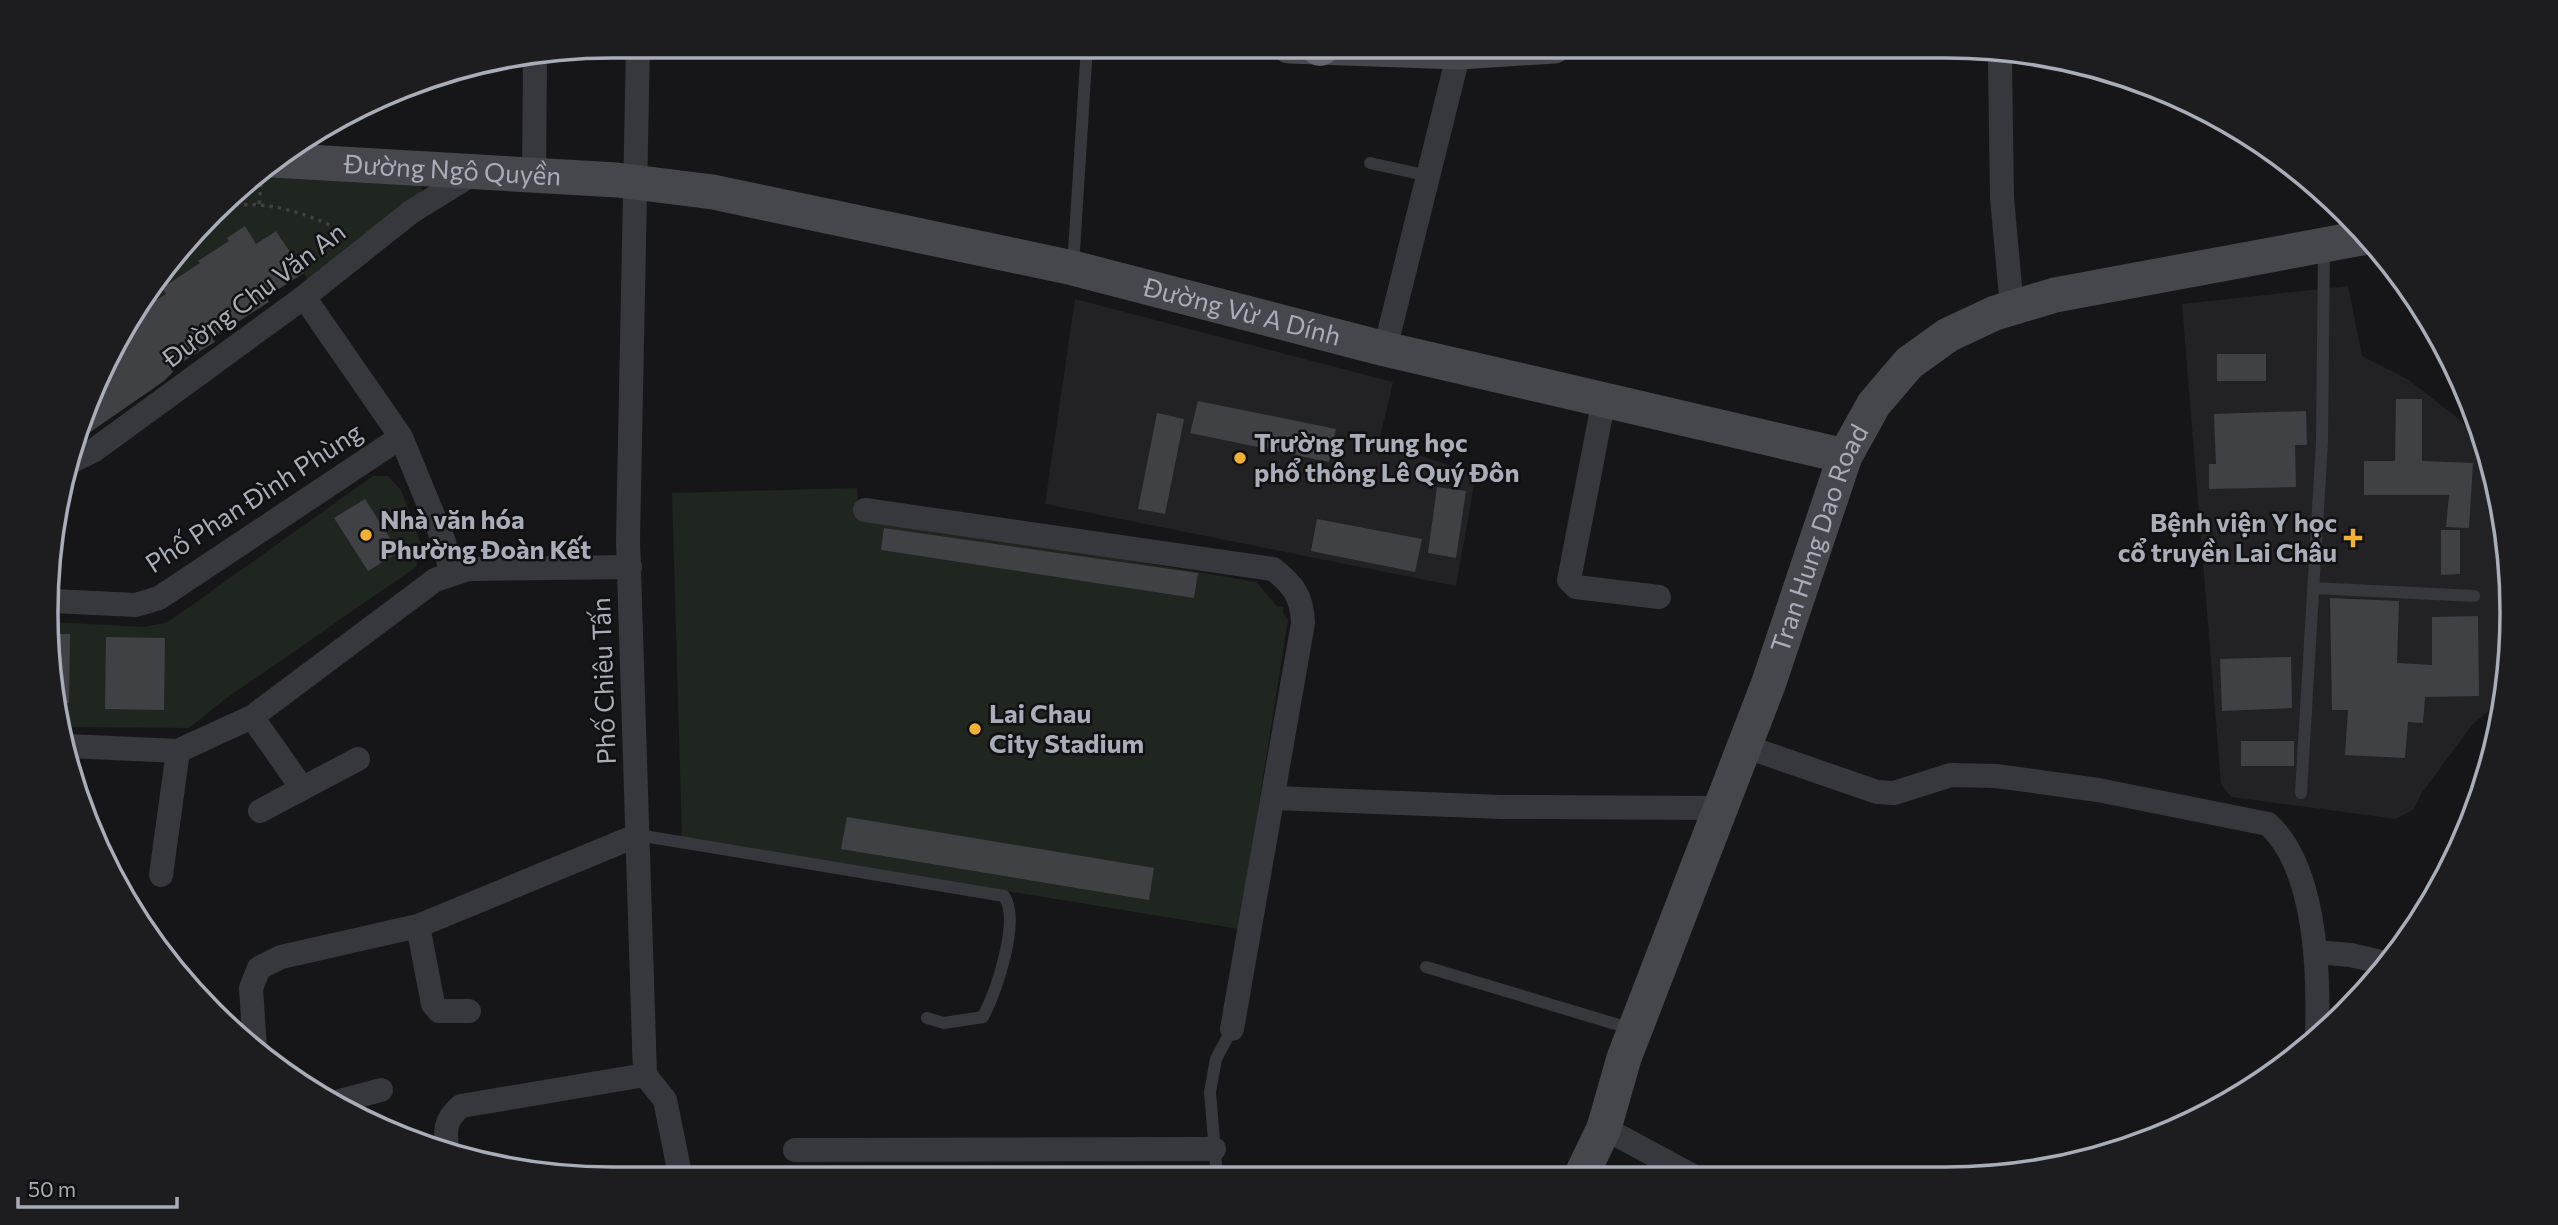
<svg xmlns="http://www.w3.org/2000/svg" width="2558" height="1225" font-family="Commissioner,sans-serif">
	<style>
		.built { fill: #222225 }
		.green { fill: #1e261f }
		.building { fill: #404145 }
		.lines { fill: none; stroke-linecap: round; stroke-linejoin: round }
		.path { stroke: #3d3f44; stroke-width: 3.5; stroke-dasharray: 3.5 5; stroke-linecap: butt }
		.lane { stroke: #37383d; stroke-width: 12 }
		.street { stroke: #37383d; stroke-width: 24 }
		.secondary { stroke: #45474d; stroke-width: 35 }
		.highway { stroke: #63666e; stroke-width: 38 }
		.poi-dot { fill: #f2b134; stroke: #111113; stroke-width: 2.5 }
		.labels { text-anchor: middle; stroke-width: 5; stroke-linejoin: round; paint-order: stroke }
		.street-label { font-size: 26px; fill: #a8adb8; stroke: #111113 }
		.poi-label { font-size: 26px; font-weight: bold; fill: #a8adb8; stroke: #111113; text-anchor: start }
		.rim { fill: none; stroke: #a8adb8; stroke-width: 3.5 }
	</style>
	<rect width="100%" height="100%" fill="#161618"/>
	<path class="built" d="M2348 286 2362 356 2409 380 2460 420 2484 445 2502 502 2509 573 2503 699 2472 725 2421 794 2414 809 2396 819 2231 797 2221 784 2182 304Z
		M1075 299 1393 382 1379 442 1476 474 1456 586 1045 504Z"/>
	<path class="green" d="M261 169 420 183 423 192 308 280 276 231 256 244 244 227 217 290 199 318 175 280 162 287 166 294 142 323 134 310 141 298Z
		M373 476H388L401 490 421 544 416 567 224 700 189 728 63 727 50 686 52 622 144 627 168 622Z
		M857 488 859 514 1256 582 1277 606 1284 607 1283 613 1288 620 1239 929 682 838 672 493Z"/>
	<path class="building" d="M245 226 256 244 276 231 304 273 266 297 269 302 212 338 215 342 171 369 173 372 164 381 86 435 80 424 89 395 131 316 166 294 162 288 200 263 198 261 229 241 227 238Z
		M2217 354H2266V381H2217Z
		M2396 399H2422V461L2473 463 2469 528 2446 527 2449 495H2364V461H2395Z
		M1198 401 1336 429 1329 462 1190 433Z
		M2306 411 2307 445H2295L2296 487 2209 489V464H2216L2214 414Z
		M1157 413 1184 419 1165 514 1138 509Z
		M1437 487 1466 491 1456 558 1428 553Z
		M365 499 399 552 368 571 334 518Z
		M1317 519 1422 539 1415 572 1311 551Z
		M884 528 1198 573 1194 598 881 550Z
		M2441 530H2460V574L2441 575Z
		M2330 598 2399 601 2397 663 2432 665V617L2478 616 2479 696 2425 697 2423 723 2408 722 2405 758 2345 755 2348 710H2332Z
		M52 634H70L69 703H55L50 686Z
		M106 637 165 638 164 710 105 709Z
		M2291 657 2292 708 2222 711 2220 659Z
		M2241 741H2294V766H2241Z
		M847 817 1154 868 1149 900 841 849Z"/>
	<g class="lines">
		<path class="path" d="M259 204 261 185
			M227 206C271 200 309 214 348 234"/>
		<path class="lane" d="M1370 163 1429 176
			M1073 267 1087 46
			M2313 588 2474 596
			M2301 793 2322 442 2324 247
			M638 835 1004 896C1021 920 996 992 983 1017L944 1023 927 1018
			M1426 967 1632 1029
			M1217 1177 1210 1092 1216 1059 1232 1029"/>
		<path class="street" d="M2000 63 2002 198 2012 308
			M534 176 535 58
			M304 297 401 437 444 542 451 573
			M1385 349 1459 52
			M1604 399 1569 580 1576 587 1659 597
			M68 463 93 451 304 297 411 212 474 173
			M865 510 1273 569C1294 585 1302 597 1303 623L1232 1029
			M53 601 136 605 159 598 401 437
			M252 717 302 788
			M68 746 178 751 252 717 435 580 468 569 630 567
			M1744 746 1877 792 1894 793 1951 775 1996 776 2098 790 2268 824C2317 869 2319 974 2317 1036
			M1275 798 1501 807 1719 808
			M260 811 358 759
			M161 875 178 751
			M418 926 433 1004 439 1011H469
			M2315 952 2351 955 2389 964
			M255 1049 251 988 259 968 281 957 418 926 638 835
			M645 1075 665 1100 681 1179
			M332 1103 381 1090
			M1604 1128 1693 1176
			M795 1150 1214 1149
			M447 1152C445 1131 444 1120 461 1106L645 1075 628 539 638 46"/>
		<g class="secondary">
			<path d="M1289 46 1459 52 1554 46"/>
			<path id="s1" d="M273 160 617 180 713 192 1073 268 1385 349 1845 456"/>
			<path id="s2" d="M1581 1176 1604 1128 1624 1058 1768 685 1845 456 1874 404 1909 363 1948 335 1995 313 2055 295 2367 237"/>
		</g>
		<path class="highway" d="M1320 47V46"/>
	</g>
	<g class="poi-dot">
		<circle cx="1240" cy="458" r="7"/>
		<circle cx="366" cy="535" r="7"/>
		<path d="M2349.5 527.5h7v7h7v7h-7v7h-7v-7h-7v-7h7z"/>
		<circle cx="975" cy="729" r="7"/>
	</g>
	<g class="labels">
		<g class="street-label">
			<text dy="9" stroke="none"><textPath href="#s1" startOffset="180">Đường Ngô Quyền</textPath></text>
			<text transform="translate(254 295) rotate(-37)" y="9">Đường Chu Văn An</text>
			<text dy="9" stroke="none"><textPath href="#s1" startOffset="984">Đường Vừ A Dính</textPath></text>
			<text transform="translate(254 498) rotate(-33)" y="9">Phố Phan Đình Phùng</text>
			<text dy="9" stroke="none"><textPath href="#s2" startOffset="681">Tran Hung Dao Road</textPath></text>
			<text transform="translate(604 681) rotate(-92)" y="9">Phố Chiêu Tấn</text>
		</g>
		<g class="poi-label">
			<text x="1254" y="452">Trường Trung học<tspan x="1254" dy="30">phổ thông Lê Quý Đôn</tspan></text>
			<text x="380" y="529">Nhà văn hóa<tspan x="380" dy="30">Phường Đoàn Kết</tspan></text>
			<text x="2337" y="532" text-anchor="end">Bệnh viện Y học<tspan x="2337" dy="30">cổ truyền Lai Châu</tspan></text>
			<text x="989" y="723">Lai Chau<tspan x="989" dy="30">City Stadium</tspan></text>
		</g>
	</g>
	<path d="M0 0H2558V1225H0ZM612 58H1946A554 554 0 0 1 2500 612V613A554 554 0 0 1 1946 1167H612A554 554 0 0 1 58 613V612A554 554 0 0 1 612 58Z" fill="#1d1d20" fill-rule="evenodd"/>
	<path class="rim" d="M612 58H1946A554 554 0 0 1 2500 612V613A554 554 0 0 1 1946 1167H612A554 554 0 0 1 58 613V612A554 554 0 0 1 612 58Z"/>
	<path d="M18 1197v10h159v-10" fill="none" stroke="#a8adb8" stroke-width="3.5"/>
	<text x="28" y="1197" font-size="21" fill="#a8adb8" stroke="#111113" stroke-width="5" paint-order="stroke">50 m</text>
</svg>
